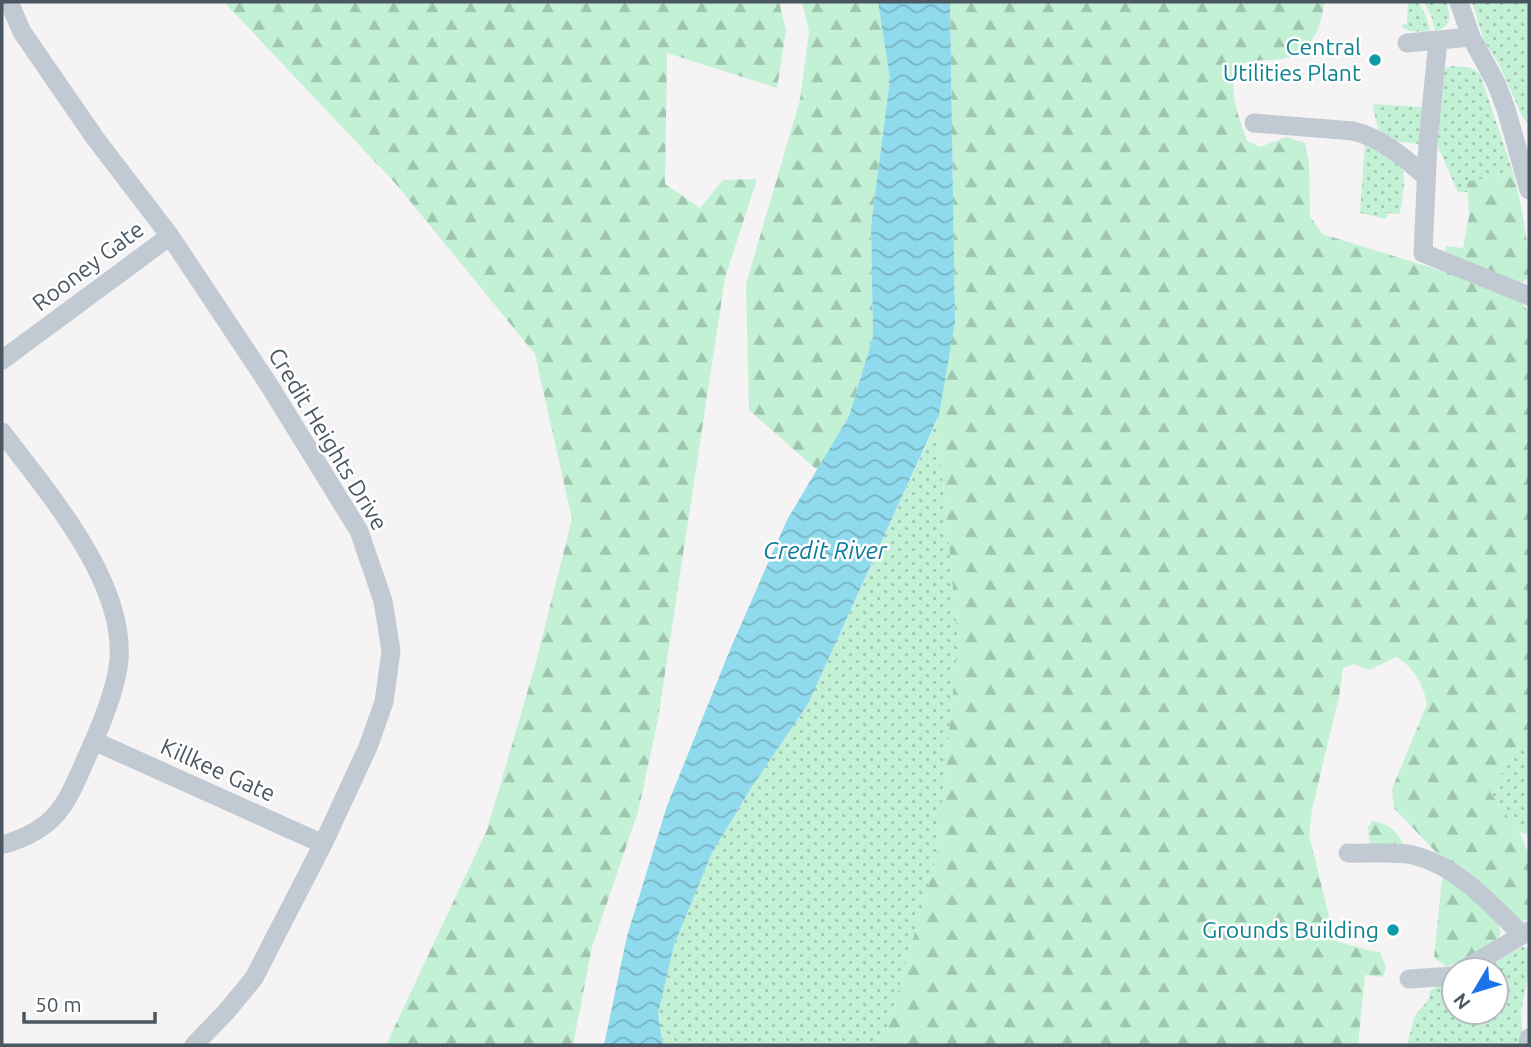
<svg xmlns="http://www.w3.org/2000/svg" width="1531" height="1047" font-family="Ubuntu,sans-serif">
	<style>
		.grass { fill: url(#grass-dots) }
		.forest { fill: url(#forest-firs) }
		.water { fill: url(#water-waves) }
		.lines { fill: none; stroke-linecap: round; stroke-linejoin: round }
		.minor { stroke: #c1cad2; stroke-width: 19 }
		.culture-dot { fill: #0f9aa8; stroke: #fff; stroke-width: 2.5 }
		.labels { text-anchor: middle; stroke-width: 5; stroke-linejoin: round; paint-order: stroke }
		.culture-label { font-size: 23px; fill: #0d838f; stroke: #fff; text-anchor: end }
		.street-label { font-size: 23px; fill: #4a5661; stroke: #fff }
		.water-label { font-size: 24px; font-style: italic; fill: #0c7c9b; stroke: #fff }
	</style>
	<defs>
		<pattern id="grass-dots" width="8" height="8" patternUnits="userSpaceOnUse" patternTransform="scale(1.75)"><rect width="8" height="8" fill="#c3f1d5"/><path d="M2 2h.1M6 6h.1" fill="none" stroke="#a0c6b0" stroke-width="1.8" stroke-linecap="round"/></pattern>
		<pattern id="forest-firs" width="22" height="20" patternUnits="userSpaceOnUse" patternTransform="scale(1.75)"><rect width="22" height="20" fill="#c3f1d5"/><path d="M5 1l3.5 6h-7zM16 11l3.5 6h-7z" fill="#a0c6b0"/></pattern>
		<pattern id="water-waves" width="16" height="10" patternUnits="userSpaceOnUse" patternTransform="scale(1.75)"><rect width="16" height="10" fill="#90daee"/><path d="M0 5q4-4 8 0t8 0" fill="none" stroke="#78b4c4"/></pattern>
	</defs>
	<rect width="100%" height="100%" fill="#f5f3f3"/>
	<path class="grass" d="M1408 2H1417C1425 10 1428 21 1430 32L1410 31 1402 27 1403 24H1407Z
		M1424 2H1446C1451 16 1452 28 1435 31L1431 15Z
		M1472 2H1526L1529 7V125L1523 118 1499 64 1484 41Z
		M1454 66 1471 68 1480 74 1514 175 1468 181 1469 192H1458L1435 140 1440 74 1447 67Z
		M1373 104 1422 107 1419 144C1384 140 1378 141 1373 104Z
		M1365 144C1375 150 1392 156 1399 164 1409 175 1401 201 1400 214L1388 213 1386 219 1360 213Z
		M937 421 958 641 937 854 883 1045H663L658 1014 674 945 712 853 751 788 808 704Z
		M1528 730 1529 731V835L1519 832 1489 792Z
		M1524 946 1529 950V972L1521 1011 1523 1045H1407L1415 1016 1429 999 1430 991C1452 974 1454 996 1454 1012H1496V970H1489L1488 966Z"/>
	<path class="forest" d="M224 2H779L786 30 777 88 667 53 665 184 700 208 723 180 757 179 725 278 658 719 638 812 592 947 573 1045H386L487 830 535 666 572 519 535 354 396 184Z
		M802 2H878L890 79 871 226 873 337 849 416 817 470 749 410 746 284 800 100 809 32Z
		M950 2H1324C1322 26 1312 52 1286 58 1266 63 1259 56 1236 67 1228 92 1239 117 1247 141L1260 147 1286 137 1305 143 1309 163 1310 216 1322 234 1497 288 1522 303 1529 313V731L1490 792 1521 835 1529 855V918L1522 922 1451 868 1394 808 1392 789 1427 704C1424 685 1413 666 1396 657L1369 670 1354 664 1343 668 1339 697 1312 809 1309 835 1335 941C1351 944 1364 951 1380 952L1386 967 1383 977 1365 975 1358 1045H883L937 854 958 641 937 421 955 322Z
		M1514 175C1522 208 1529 243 1529 278L1521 283 1445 253 1446 246 1463 248 1469 216 1467 181Z
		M1372 821C1389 824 1396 829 1403 844L1370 845 1368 828Z
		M1442 878C1467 887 1494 906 1501 933 1490 951 1465 958 1447 967L1434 958Z"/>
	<path class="water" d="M878 2H950L955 322 939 415 808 704 751 788 712 853 674 945 658 1014 663 1045H604L627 936 667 806 732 645 787 520 849 416 873 337 871 226 890 79Z"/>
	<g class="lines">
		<path class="minor" d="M9 2 22 32 95 138 170 236 269 385 359 531 383 601 391 651 384 702 368 747 323 844 254 978 226 1012 194 1045
			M1459 2 1471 37 1496 83 1506 109 1529 190
			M1438 40 1428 142 1423 253 1529 296
			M1407 43 1471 37
			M1254 123 1353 131C1382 138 1405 158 1426 177
			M2 360 170 236
			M2 432C47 492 125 580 119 660 116 692 98 732 85 761 65 807 55 829 5 844L2 843
			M94 741 323 844
			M1348 853C1367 854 1395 851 1413 855 1458 866 1491 904 1522 935
			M1463 970 1529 931
			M1409 979 1454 976
			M1528 1045 1529 1038"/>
	</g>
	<g class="culture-dot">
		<circle cx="1375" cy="60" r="7"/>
		<circle cx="1393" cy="930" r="7"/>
	</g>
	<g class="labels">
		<g class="culture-label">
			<text x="1361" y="55">Central<tspan x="1361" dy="26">Utilities Plant</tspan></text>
			<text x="1379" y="938">Grounds Building</text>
		</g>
		<g class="street-label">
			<text transform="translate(88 266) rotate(-37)" y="8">Rooney Gate</text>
			<text transform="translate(328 439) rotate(59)" y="8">Credit Heights Drive</text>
			<text transform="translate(218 770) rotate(24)" y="8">Killkee Gate</text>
		</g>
		<g class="water-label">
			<text x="825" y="559">Credit River</text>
		</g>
	</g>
	<rect width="1531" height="1047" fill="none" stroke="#4a5661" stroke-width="7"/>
	<g transform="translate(1475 991) rotate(232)"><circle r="33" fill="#ffffff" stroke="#b7bbc0" stroke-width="2"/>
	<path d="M0-5L12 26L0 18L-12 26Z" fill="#1a73e8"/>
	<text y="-10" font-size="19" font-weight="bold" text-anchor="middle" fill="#4a5661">N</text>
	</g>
	<path d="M24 1012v10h131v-10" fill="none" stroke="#4a5661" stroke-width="3.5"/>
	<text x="35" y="1012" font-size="21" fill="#4a5661" stroke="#ffffff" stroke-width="5" paint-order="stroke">50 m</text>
</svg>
